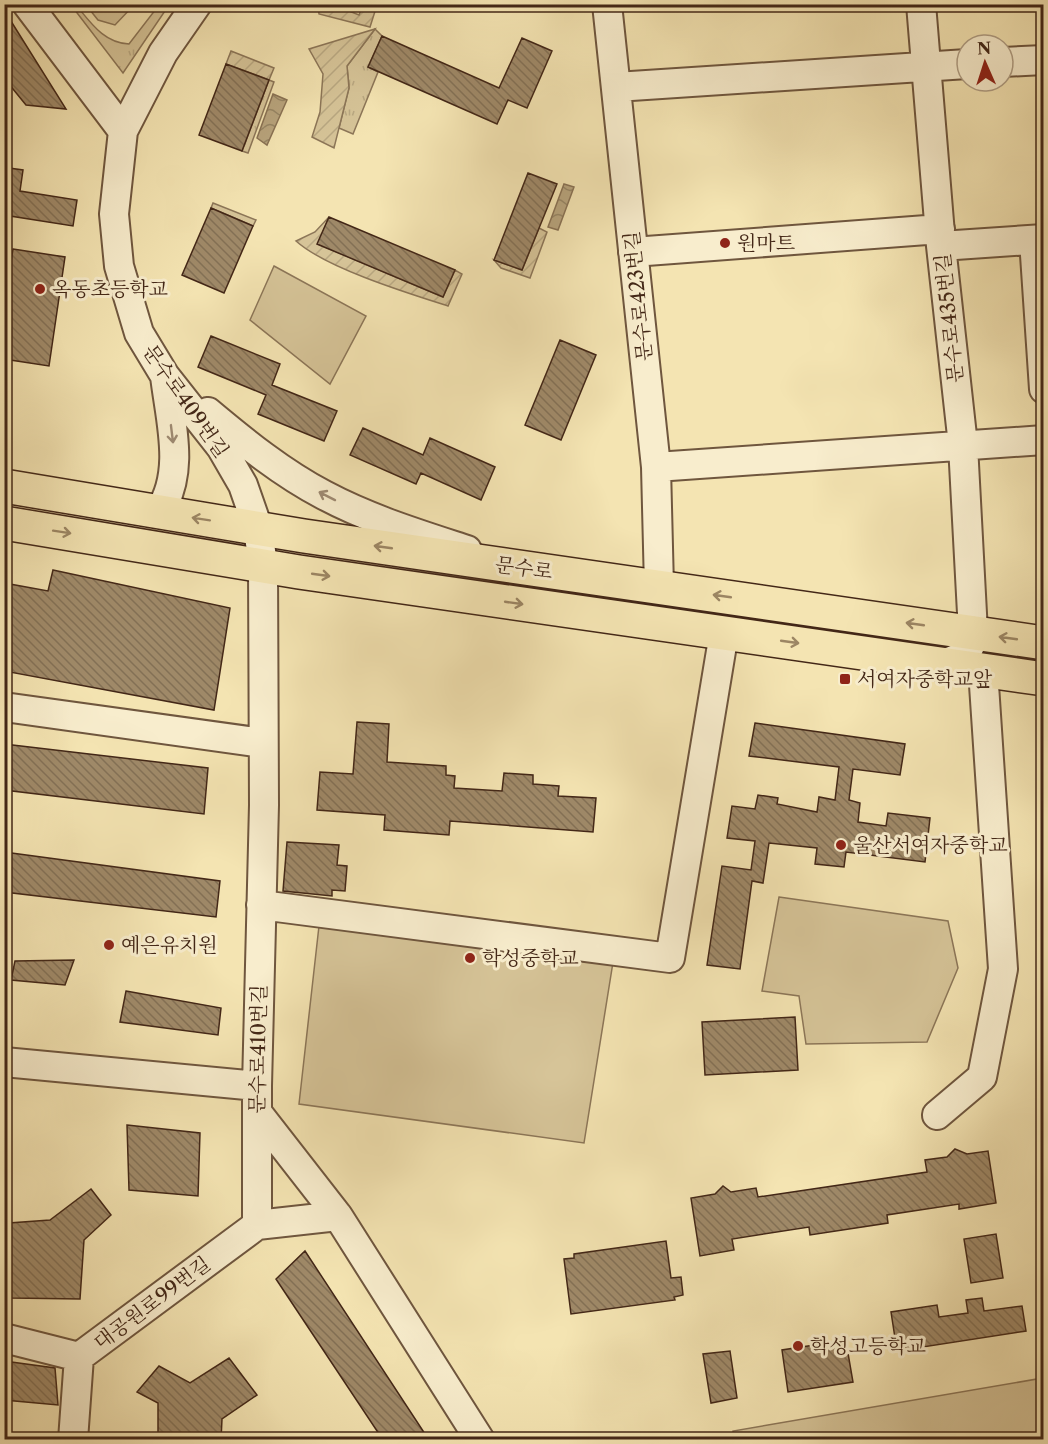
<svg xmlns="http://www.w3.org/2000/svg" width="1048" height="1444" font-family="'Libre Caslon Text','Noto Serif KR',serif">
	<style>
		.grass { fill: url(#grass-tufts); stroke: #8c7658; stroke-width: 1.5 }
		.park { fill: #d6c498; stroke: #8c7658; stroke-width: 1.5 }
		.garden { fill: url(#garden-furrows); stroke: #8c7658; stroke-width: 1.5 }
		.water { fill: url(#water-waves); stroke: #897254; stroke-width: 1.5 }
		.building { fill: url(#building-back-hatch); stroke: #432717; stroke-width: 1.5 }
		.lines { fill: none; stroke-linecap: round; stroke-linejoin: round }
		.minor-casing { stroke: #6f563e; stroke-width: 32 }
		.major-casing { stroke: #432717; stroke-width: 36 }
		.minor { stroke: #f8edcd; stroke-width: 28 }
		.major { stroke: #f4e4b2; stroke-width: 33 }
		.oneway { stroke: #9e8a72 }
		.oneway2 { stroke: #9c8664 }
		.poi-dot { fill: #8f2418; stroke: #f8edcd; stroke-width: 2 }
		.labels { text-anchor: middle; stroke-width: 6; stroke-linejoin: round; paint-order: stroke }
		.poi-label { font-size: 20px; fill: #432717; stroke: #f8edcd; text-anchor: start }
		.street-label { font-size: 20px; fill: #432717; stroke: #f8edcd }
	</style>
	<defs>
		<pattern id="grass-tufts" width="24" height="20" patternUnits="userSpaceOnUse" patternTransform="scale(1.5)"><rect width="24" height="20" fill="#d6c498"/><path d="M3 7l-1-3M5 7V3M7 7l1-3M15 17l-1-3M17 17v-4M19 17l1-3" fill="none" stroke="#b9a882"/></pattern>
		<pattern id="garden-furrows" width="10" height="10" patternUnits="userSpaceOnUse" patternTransform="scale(1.5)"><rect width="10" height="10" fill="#d6c498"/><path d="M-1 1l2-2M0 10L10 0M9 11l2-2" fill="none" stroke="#b9a882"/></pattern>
		<pattern id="water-waves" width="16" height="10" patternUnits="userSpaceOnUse" patternTransform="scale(1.5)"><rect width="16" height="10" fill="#b8a47d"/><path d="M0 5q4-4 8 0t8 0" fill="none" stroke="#978665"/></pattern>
		<pattern id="building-back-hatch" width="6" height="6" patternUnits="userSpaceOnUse" patternTransform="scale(1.5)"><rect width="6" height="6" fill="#9f8968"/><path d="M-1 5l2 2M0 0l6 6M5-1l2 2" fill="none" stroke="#837055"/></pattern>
	</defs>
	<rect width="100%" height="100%" fill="#f4e4b2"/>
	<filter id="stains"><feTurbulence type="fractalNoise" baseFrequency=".00333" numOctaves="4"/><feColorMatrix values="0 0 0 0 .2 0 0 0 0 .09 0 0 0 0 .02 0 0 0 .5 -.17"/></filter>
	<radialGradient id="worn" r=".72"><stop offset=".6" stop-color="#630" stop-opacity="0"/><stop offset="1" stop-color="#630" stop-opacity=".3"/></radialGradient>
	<path class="grass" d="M71 5H76C91 23 104 43 129 44L159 5H169L123 73Z
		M375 29 382 36 368 67 378 72 353 134 339 128 349 88 347 66Z
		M269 80 274 82 248 153 242 151Z
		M213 203 256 220 253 226 211 208Z"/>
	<path class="park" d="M86 5H134L115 25 98 20Z
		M274 266 366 316 330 384 250 320Z
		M779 897 948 921 958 968 927 1042 806 1044 799 996 762 991Z
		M320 917 614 956 584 1143 299 1104Z
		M1043 1378V1439H734L733 1431Z"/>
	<path class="garden" d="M318 5H334L359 15 363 5H377L370 27 319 14Z
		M375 29 347 66 349 88 334 148 312 137 320 112 323 74 309 49Z
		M231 51 274 68 269 80 226 64Z
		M329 217 318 244 443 297 455 270 462 274 448 306C407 293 326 268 296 241L315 232Z
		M539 228 547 232 530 278 501 268 494 260 522 270Z"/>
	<path class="water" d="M273 94 287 100 267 145 257 138Z
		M564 184 574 187 558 230 548 227Z"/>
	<path class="building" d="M4 10 66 109 26 105 4 78Z
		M382 36 499 88 522 38 552 51 527 108 508 100 497 124 368 67Z
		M226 64 269 80 242 151 199 135Z
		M9 168 23 170 20 191 77 200 73 226 4 215Z
		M528 173 557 184 522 270 494 260Z
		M211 208 253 226 224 293 182 275Z
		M329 217 455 270 443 297 317 244Z
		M13 249 65 257 49 366 4 359V305Z
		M211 336 280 364 272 385 337 411 324 441 258 414 266 395 198 367Z
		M560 340 596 355 561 440 525 425Z
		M363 428 423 455 430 438 495 467 481 500 421 473 416 484 350 455Z
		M53 570 230 608 214 710 4 671V583L48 591Z
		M357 722 389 724 387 762 446 766V775L455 776 454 788 502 791 504 773 533 775V784L559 786 558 796 596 798 593 832 450 821 449 835 384 830 385 815 317 810 320 772 353 774Z
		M755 723 905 744 900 775 853 769 849 800 860 803 858 822 886 826 888 813 930 818 925 862 846 852 844 867 815 864 817 848 769 843 763 883 752 881 740 969 707 965 722 866 751 870 755 841 727 838 732 806 755 809 758 795 778 798 777 804 817 812 819 797 835 800 839 767 749 756Z
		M4 744 208 768 204 814 4 790Z
		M287 842 339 845 337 865 347 866 345 891 332 890V896L283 891Z
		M4 852 220 881 216 917 4 892Z
		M74 960 65 985 11 980 15 961Z
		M126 991 221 1008 218 1035 120 1022Z
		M795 1017 798 1070 705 1075 702 1022Z
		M127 1125 200 1133 198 1196 129 1190Z
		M955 1149 967 1154 988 1151 996 1203 959 1209V1204L887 1215 888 1223 810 1235 809 1227 732 1239 734 1250 700 1256 691 1198 715 1194 723 1186 731 1192 756 1188 758 1197 927 1172 925 1160 947 1157Z
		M91 1189 111 1215 84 1240 80 1299 11 1298 9 1223 50 1220Z
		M996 1234 1003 1278 971 1283 964 1239Z
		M666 1241 671 1278 681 1277 683 1295 674 1297 675 1300 571 1314 564 1259 574 1258V1254Z
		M305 1251 429 1440H383L276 1279Z
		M982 1298 984 1311 1022 1306 1026 1331 897 1351 891 1312 937 1305 939 1317 968 1313 966 1300Z
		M834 1342 836 1355 848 1353 853 1382 788 1392 782 1350Z
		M730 1351 737 1398 711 1403 703 1354Z
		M229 1358 257 1395 222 1419 221 1440H158V1403L137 1392 159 1366 190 1383Z
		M4 1361 55 1368 58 1405 4 1400Z"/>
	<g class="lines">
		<defs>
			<path id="minor" d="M27 4 123 131
				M197 4 163 53 123 131 114 214 119 266 139 333 165 376 221 447 243 485 258 528 263 566 264 805 257 1086V1225L338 1216 480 1440
				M607 4 656 467 659 587
				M921 4 941 246 963 445 973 632C972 655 957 661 937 664
				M1003 62 1044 60
				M616 87 967 64
				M1034 240 1044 389
				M941 246 1044 239
				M633 252 940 229
				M208 412C245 443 282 473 324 495 369 519 418 534 467 550
				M656 467 1044 440
				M159 512C186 472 170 420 165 376
				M4 707 263 743
				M261 905 670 958 724 633
				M4 1062 257 1086
				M257 1112 338 1216
				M937 1115 982 1077 1003 969 983 670
				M4 1338 79 1357 257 1225
				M73 1440 79 1357"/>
			<path id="major" d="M4 486 304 536 1044 643
				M4 523 299 572 1044 679"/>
		</defs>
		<use href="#minor" class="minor-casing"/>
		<use href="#major" class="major-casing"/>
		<use href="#minor" class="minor"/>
		<use href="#major" class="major"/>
	</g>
	<defs><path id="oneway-shaft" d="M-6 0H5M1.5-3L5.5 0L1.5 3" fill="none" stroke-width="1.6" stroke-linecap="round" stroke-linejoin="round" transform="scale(1.5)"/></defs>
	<g class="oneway">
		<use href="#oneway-shaft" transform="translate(172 434) rotate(83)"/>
		<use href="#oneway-shaft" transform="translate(327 496) rotate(-153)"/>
	</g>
	<g class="oneway2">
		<use href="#oneway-shaft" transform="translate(201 519) rotate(-171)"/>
		<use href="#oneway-shaft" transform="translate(62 532) rotate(9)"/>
		<use href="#oneway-shaft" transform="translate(383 547) rotate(-172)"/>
		<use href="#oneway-shaft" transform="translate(321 575) rotate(8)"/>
		<use href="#oneway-shaft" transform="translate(722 596) rotate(-172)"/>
		<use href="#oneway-shaft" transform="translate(514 603) rotate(8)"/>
		<use href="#oneway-shaft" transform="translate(915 624) rotate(-172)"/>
		<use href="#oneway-shaft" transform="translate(1008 638) rotate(-172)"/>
		<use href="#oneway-shaft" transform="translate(790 642) rotate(8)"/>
	</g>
	<g class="poi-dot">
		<circle cx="725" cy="243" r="6"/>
		<circle cx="40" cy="289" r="6"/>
		<rect x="839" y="673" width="12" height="12" rx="3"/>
		<circle cx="841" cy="845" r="6"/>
		<circle cx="109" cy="945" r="6"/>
		<circle cx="470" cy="958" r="6"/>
		<circle cx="798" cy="1346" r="6"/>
	</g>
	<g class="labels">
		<g class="poi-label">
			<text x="737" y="250">원마트</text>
			<text x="52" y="296">옥동초등학교</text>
			<text x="857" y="686">서여자중학교앞</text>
			<text x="853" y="852">울산서여자중학교</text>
			<text x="121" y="952">예은유치원</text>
			<text x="482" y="965">학성중학교</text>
			<text x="810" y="1353">학성고등학교</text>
		</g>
		<g class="street-label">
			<text transform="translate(638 296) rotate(-96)" y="7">문수로423번길</text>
			<text transform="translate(949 318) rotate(-96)" y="7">문수로435번길</text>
			<text transform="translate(186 401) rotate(55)" y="7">문수로409번길</text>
			<text transform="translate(524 568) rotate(8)" y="7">문수로</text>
			<text transform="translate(258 1049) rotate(-89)" y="7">문수로410번길</text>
			<text transform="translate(152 1303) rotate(-37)" y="7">대공원로99번길</text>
		</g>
	</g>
	<rect width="1048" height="1444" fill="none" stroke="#f4e4b2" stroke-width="24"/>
	<rect x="6" y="6" width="1036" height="1432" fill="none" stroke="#432717" stroke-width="3"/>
	<rect x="12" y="12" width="1024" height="1420" fill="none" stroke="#432717" stroke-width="1.5"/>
	<g transform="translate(985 63) rotate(357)"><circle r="28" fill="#f8edcd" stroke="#b09e84" stroke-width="1.5"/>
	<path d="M0-4.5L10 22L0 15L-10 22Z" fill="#8f2418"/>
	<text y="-9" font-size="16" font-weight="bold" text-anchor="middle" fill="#432717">N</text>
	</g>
	<rect width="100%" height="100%" filter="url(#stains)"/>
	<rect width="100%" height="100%" fill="url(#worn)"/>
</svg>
